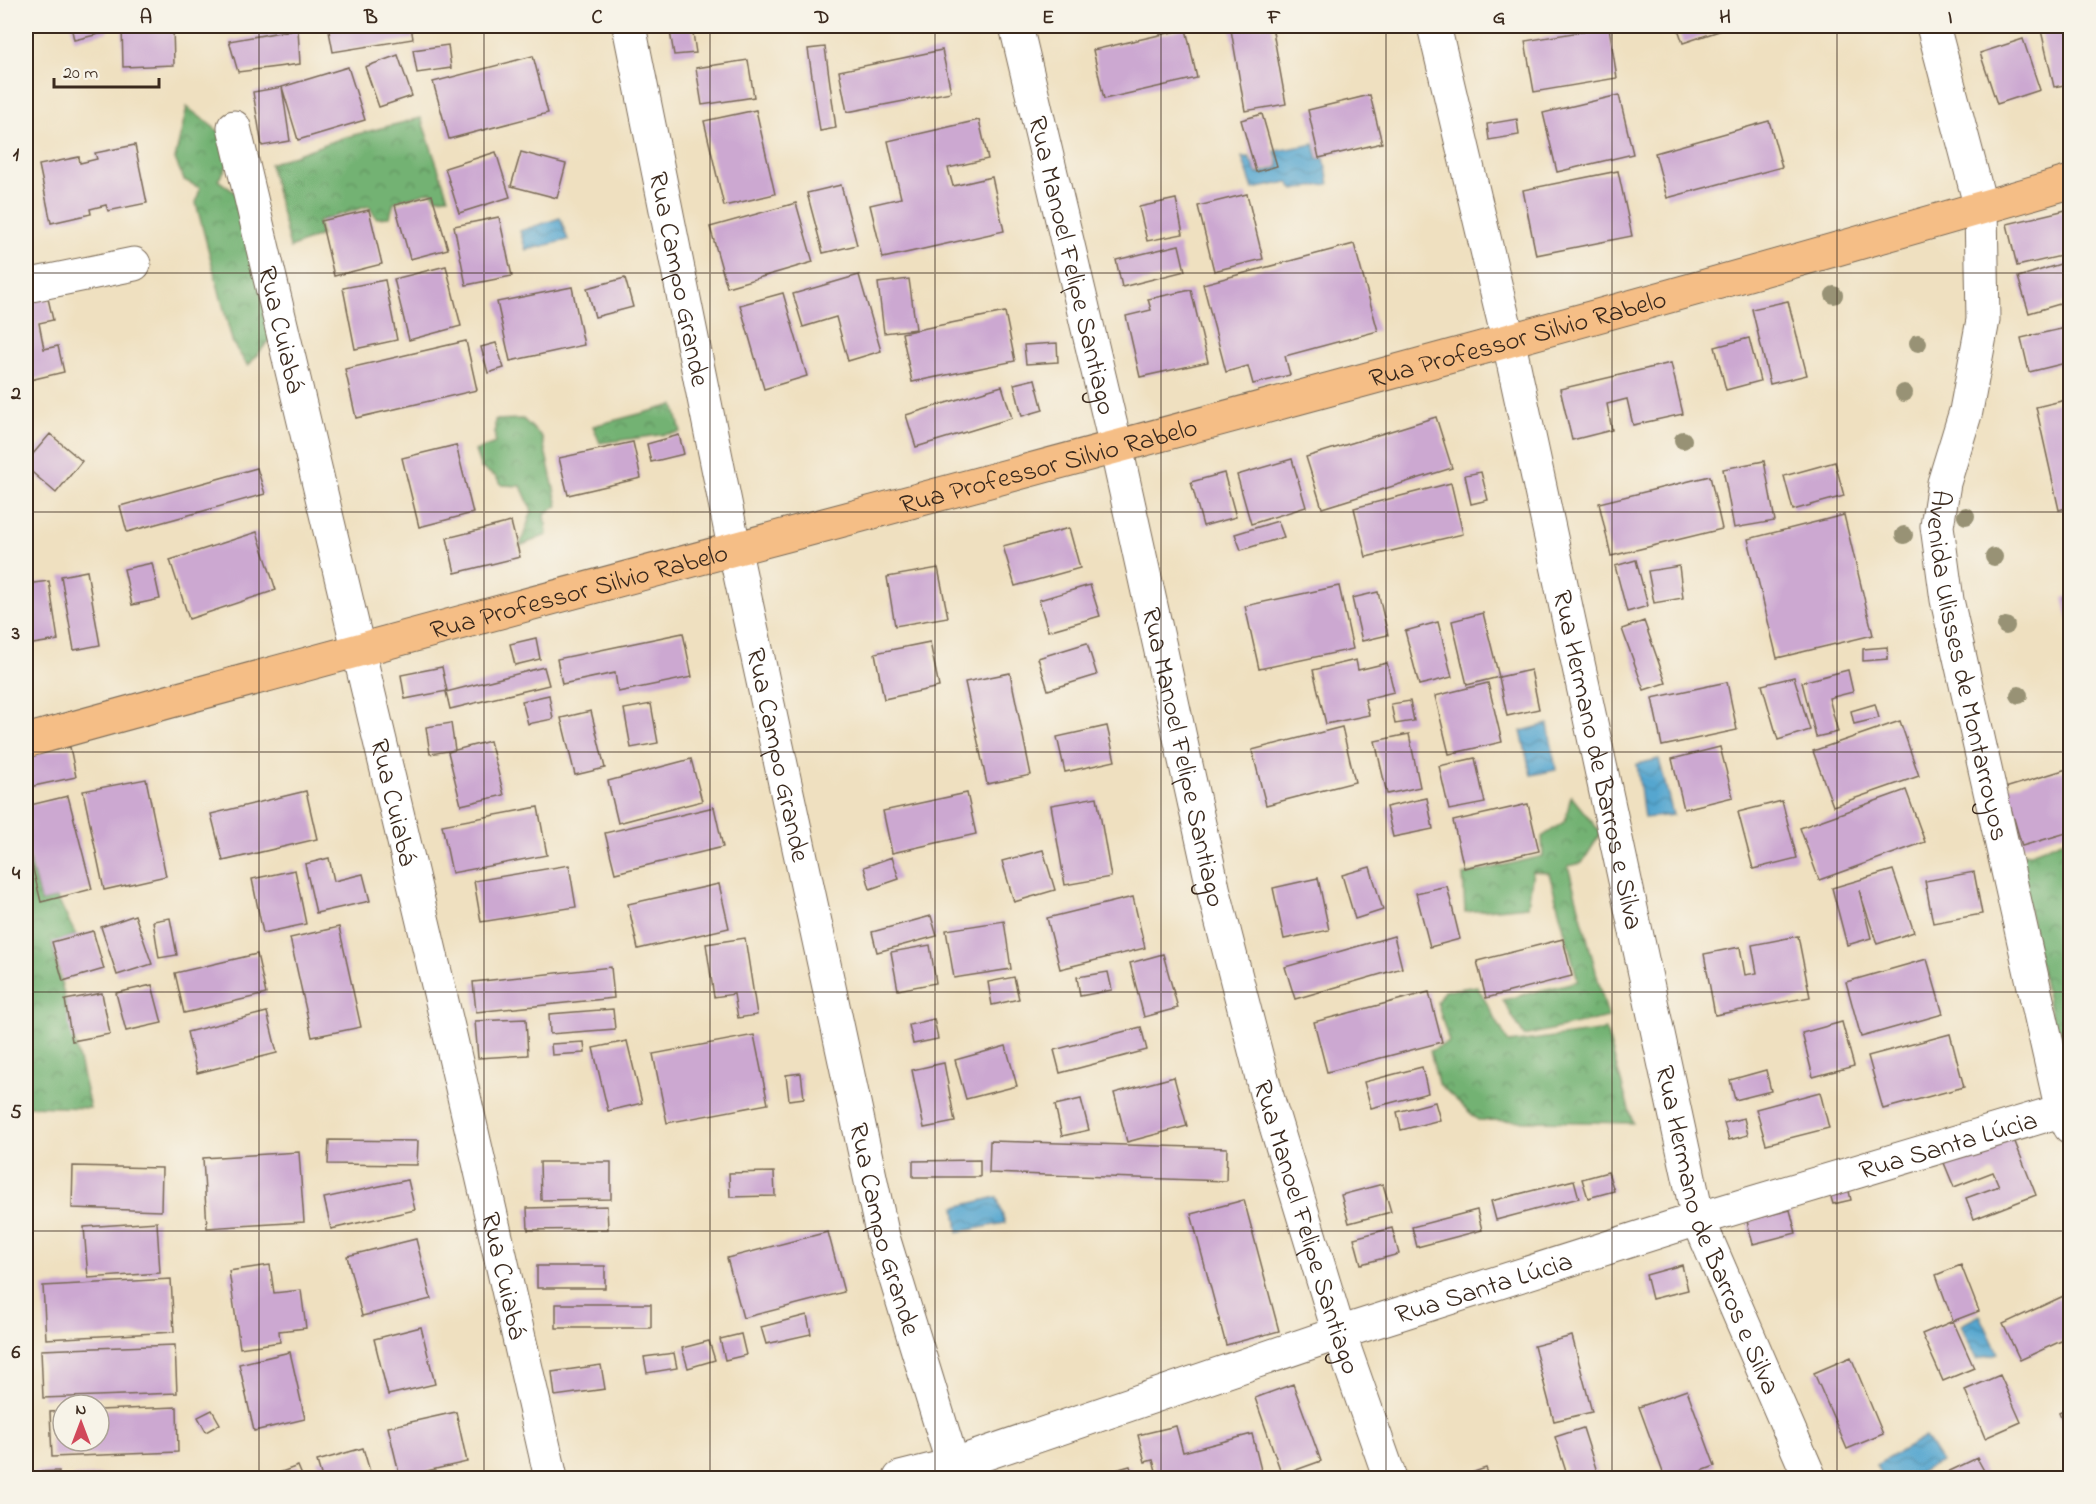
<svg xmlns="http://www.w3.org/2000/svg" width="2096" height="1504" font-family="'Indie Flower',sans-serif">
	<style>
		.forest { fill: url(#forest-crowns); stroke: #576e48; stroke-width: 1.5 }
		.water { fill: url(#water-waves); stroke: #486876; stroke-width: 1.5 }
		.building { fill: #cca8d1 }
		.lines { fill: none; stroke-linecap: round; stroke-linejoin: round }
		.minor-casing { stroke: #7a6a57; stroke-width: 35 }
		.major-casing { stroke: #7a6a57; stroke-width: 35 }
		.minor { stroke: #fff; stroke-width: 33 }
		.major { stroke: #f5be86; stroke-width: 33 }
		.tree { fill: #989275 }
		.grid { fill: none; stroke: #3b2a1e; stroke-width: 1.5; stroke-opacity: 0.55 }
		.labels { text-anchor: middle; stroke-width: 4.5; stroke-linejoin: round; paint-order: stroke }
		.street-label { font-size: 27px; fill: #3b2a1e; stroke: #f7f3e8 }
		.neatline { fill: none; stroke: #3b2a1e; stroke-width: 2 }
		.grid-label { font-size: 20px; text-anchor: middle; font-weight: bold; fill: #3b2a1e }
	</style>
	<defs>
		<pattern id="forest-crowns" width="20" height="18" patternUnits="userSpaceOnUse" patternTransform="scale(1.5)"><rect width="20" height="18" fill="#73b273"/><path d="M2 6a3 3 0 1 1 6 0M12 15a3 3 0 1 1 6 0" fill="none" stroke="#60915e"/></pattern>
		<pattern id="water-waves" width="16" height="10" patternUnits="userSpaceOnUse" patternTransform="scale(1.5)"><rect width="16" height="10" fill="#54a6cf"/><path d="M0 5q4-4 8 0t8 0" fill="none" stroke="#4787a7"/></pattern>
	</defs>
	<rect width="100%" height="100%" fill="#f7f3e8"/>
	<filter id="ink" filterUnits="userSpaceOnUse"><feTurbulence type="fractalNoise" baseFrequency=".0167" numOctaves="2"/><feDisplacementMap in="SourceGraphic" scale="12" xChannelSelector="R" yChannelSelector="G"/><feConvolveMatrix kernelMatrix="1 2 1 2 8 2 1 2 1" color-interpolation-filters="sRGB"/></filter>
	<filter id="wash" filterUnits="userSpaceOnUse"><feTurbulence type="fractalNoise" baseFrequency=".008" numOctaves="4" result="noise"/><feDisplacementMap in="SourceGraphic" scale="24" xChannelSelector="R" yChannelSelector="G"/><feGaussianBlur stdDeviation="1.35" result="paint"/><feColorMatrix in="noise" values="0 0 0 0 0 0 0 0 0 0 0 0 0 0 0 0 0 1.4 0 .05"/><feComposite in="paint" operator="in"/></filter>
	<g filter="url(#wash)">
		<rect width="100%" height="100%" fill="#efe0c0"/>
		<path class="forest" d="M187 107 222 134 232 159 218 180 241 197 271 338 248 366 233 344 196 203 200 188 184 180 175 159Z
			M421 118 448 197 437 198 431 191 394 202 390 217 376 218 369 206 318 221 321 235 290 248 270 164 342 138Z
			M674 405 681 432 600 443 593 426Z
			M523 419 542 437 558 506 545 513 547 535 520 546 532 511 521 486 502 485 495 476 481 468 475 451 495 443V420Z
			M1571 796 1601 833 1582 863 1568 866 1608 1017 1524 1036 1503 1000 1578 981 1549 873 1533 871 1528 906 1465 912 1463 875 1543 856 1542 837 1565 821Z
			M2070 838V1032L2056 1039 2016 851 2028 854Z
			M26 849 41 902 57 898 76 935 52 943 90 1108 26 1106Z
			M1477 986 1509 1043 1606 1030 1633 1123 1478 1120 1438 1083 1430 1051 1449 1042 1437 1002 1444 991Z"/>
		<path class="water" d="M1314 144 1318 159 1324 158 1329 184 1294 190 1288 182 1253 189 1242 157H1249L1257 174 1279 167 1275 151Z
			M560 218 568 240 526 250 520 231Z
			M1548 724 1556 770 1531 775 1521 731Z
			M1659 759 1673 815 1644 818 1637 764Z
			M997 1197 1005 1223 958 1232 955 1207Z
			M1980 1315 1998 1353 1977 1359 1961 1325Z
			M1925 1437 1941 1462 1906 1478H1883L1876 1465Z"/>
		<g id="blocks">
			<path class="building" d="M71 26H107L108 32 74 40Z
				M122 26H173L174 65 123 67Z
				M328 26H411L413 39 333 52Z
				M669 26H692L696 53 674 55Z
				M1260 26H1272L1286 104 1245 111 1231 30Z
				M1477 26H1549V27L1478 34Z
				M1677 26H1734L1683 43Z
				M2040 26H2070V84L2054 87Z
				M1609 27 1617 78 1534 92 1525 41Z
				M298 29 300 64 238 72 229 41Z
				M1186 29 1197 78 1104 99 1093 50Z
				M2023 39 2040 90 1997 104 1980 53Z
				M448 45 451 68 417 73 413 50Z
				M825 47 836 128 820 131 808 49Z
				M942 50 951 92 847 112 839 71Z
				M398 55 412 96 379 107 365 67Z
				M533 56 548 113 449 139 433 82Z
				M748 60 754 97 702 105 696 68Z
				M348 67 365 120 298 140 282 87Z
				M282 87 290 141 262 146 253 92Z
				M1370 95 1382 143 1319 158 1308 110Z
				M1619 95 1633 154 1557 172 1543 113Z
				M756 110 775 194 724 206 704 121Z
				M1262 114 1277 166 1256 172 1241 120Z
				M1517 119 1519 135 1489 140 1487 124Z
				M979 120 988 159 948 168 953 186 992 177 1004 231 883 258 870 205 901 198 888 141Z
				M1769 121 1782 167 1667 198 1655 153Z
				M135 145 147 203 108 211 106 205 90 209 91 214 51 223 39 165 79 157 80 163 97 159 95 153Z
				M496 152 510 197 459 213 445 168Z
				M521 152 566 164 557 198 511 186Z
				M1618 171 1632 236 1536 255 1523 190Z
				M841 185 857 245 823 253 807 193Z
				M1247 194 1263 259 1214 271 1198 206Z
				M432 195 448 249 410 259 395 205Z
				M1176 199 1183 234 1147 241 1139 207Z
				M796 203 813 262 727 287 710 227Z
				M26 209 30 227 26 228Z
				M2070 209V254L2017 266 2007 224Z
				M369 210 382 264 334 276 321 221Z
				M499 217 512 276 466 285 454 226Z
				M1354 244 1378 331 1285 356 1290 375 1253 384 1248 366 1226 372 1203 284Z
				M1179 245 1185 271 1122 287 1116 260Z
				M2070 261V301L2029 313 2018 277Z
				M446 266 461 326 409 340 394 279Z
				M859 275 881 351 848 361 836 317 803 327 793 294Z
				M625 278 633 307 595 317 587 288Z
				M909 279 916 329 884 333 878 283Z
				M385 280 397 340 355 349 343 288Z
				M572 287 584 345 510 361 497 302Z
				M1191 290 1208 362 1140 377 1126 316 1151 310 1148 299Z
				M783 293 807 376 764 389 740 305Z
				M47 294 53 320 39 323 44 349 58 346 64 372 26 381V298Z
				M1788 301 1807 375 1770 384 1752 309Z
				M1005 312 1015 361 912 382 902 333Z
				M2070 327V362L2029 372 2021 338Z
				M1749 338 1760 381 1726 390 1715 347Z
				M466 341 477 390 356 418 345 369Z
				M496 343 504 368 488 373 481 347Z
				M1057 343 1058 362 1026 364 1024 345Z
				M1671 363 1683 414 1633 425 1627 399 1607 404 1612 430 1572 440 1560 389Z
				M1035 379 1043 410 1022 416 1014 384Z
				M1002 386 1012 418 916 447 906 415Z
				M2070 399V507L2059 510 2036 407Z
				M1436 417 1452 468 1322 508 1306 457Z
				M50 434 82 461 56 493 26 467V462Z
				M679 435 684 454 651 462 647 444Z
				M633 442 641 478 568 495 559 458Z
				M456 445 473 513 419 527 402 458Z
				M1292 459 1306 507 1251 524 1237 475Z
				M1764 461 1775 521 1734 528 1723 469Z
				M1835 462 1844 496 1793 510 1784 476Z
				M257 468 265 494 127 532 120 506Z
				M1481 472 1488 500 1471 504 1465 475Z
				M1224 473 1236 517 1203 526 1191 482Z
				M1710 476 1722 529 1611 556 1599 503Z
				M1451 483 1463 534 1366 557 1354 508Z
				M1844 515 1873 635 1777 658 1748 539Z
				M1278 521 1284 537 1241 550 1235 534Z
				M511 522 520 557 455 573 447 538Z
				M1069 528 1080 568 1015 586 1003 546Z
				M257 532 276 590 189 619 170 560Z
				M1636 560 1648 606 1627 612 1615 566Z
				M152 563 160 599 132 605 124 569Z
				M1679 566 1683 598 1654 603 1648 571Z
				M938 568 948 617 895 626 887 577Z
				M87 571 100 645 74 650 61 576Z
				M49 581 58 640 26 645V584Z
				M1090 585 1100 616 1048 631 1039 600Z
				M1339 586 1353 649 1259 669 1245 606Z
				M1378 592 1388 635 1362 641 1352 598Z
				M2070 595V620H2068L2063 598Z
				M1483 613 1499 677 1531 670 1539 709 1507 716 1499 677 1467 685 1452 621Z
				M1644 621 1666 683 1644 690 1622 629Z
				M1438 622 1452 677 1419 685 1405 631Z
				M683 633 692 677 618 692 615 673 562 684 557 659Z
				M536 638 540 659 515 665 510 644Z
				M930 642 939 687 884 699 875 653Z
				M1087 643 1097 675 1048 690 1038 658Z
				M1887 647 1888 659 1863 661V649Z
				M1356 660 1358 670 1387 663 1394 692 1365 699 1369 715 1326 724 1313 670Z
				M442 667 447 691 405 699 401 675Z
				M544 667 549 685 450 709 446 692Z
				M1848 670 1853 692 1829 698 1838 732 1816 737 1802 682Z
				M1010 673 1031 775 987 784 965 682Z
				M1794 677 1810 730 1778 740 1762 685Z
				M1727 682 1737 730 1662 746 1652 698Z
				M1488 683 1502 742 1449 754 1435 696Z
				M549 695 553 719 528 724 522 701Z
				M1410 701 1414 721 1395 724 1391 704Z
				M651 704 658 743 631 748 624 709Z
				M1875 704 1879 718 1854 724 1851 711Z
				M591 711 605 768 575 775 561 718Z
				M1900 721 1919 776 1833 806 1813 751Z
				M451 723 455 750 430 754 426 727Z
				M1107 726 1115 761 1065 772 1057 737Z
				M1342 727 1355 782 1266 805 1252 750Z
				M1409 734 1420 787 1387 794 1375 741Z
				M490 741 504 795 461 805 448 752Z
				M70 747 76 777 29 787 26 756Z
				M1720 747 1733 797 1684 809 1672 759Z
				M1475 758 1485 803 1449 810 1439 766Z
				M691 759 702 801 618 823 608 781Z
				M2070 768V832L2022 846 2005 788Z
				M146 779 166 876 104 890 83 791Z
				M1906 790 1925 842 1819 880 1800 828Z
				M306 791 317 839 223 861 211 814Z
				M967 793 976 834 892 853 883 811Z
				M68 796 92 889 41 902 26 841V806Z
				M1097 797 1111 877 1065 885 1051 805Z
				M1427 798 1433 829 1393 837 1386 807Z
				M1782 801 1797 858 1753 869 1738 812Z
				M1528 804 1539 851 1464 868 1453 821Z
				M538 807 547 855 452 873 442 825Z
				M714 807 723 847 615 873 605 833Z
				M1043 850 1055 890 1014 902 1002 861Z
				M892 857 899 879 870 889 864 867Z
				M329 858 334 881 363 874 370 901 316 913 305 864Z
				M569 865 576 907 481 922 474 881Z
				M1370 867 1383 910 1355 919 1342 875Z
				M295 870 306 924 263 933 252 879Z
				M1893 870 1914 932 1877 944 1859 890 1871 938 1847 945 1832 888Z
				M1974 872 1982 914 1933 923 1925 881Z
				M1318 878 1329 930 1284 939 1273 888Z
				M719 884 729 928 638 949 628 904Z
				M1447 886 1460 939 1430 947 1416 893Z
				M1133 897 1145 948 1060 969 1047 918Z
				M135 915 152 964 117 975 101 927Z
				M931 916 937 936 877 952 872 932Z
				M170 918 177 955 159 958 153 921Z
				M1004 921 1011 969 954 978 946 930Z
				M339 927 361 1027 312 1037 290 938Z
				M93 931 104 969 63 981 52 942Z
				M1394 936 1402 968 1295 999 1285 967Z
				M1798 936 1810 997 1715 1015 1704 954 1740 947 1745 975 1757 973 1752 945Z
				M745 938 757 1015 738 1018 734 994 714 997 706 944Z
				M1563 939 1572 976 1486 998 1477 961Z
				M930 945 936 983 898 990 891 952Z
				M257 954 266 994 184 1013 175 973Z
				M1163 954 1178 1008 1144 1017 1130 963Z
				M1927 959 1943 1014 1861 1037 1846 982Z
				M611 967 614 998 476 1012 473 982Z
				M1108 972 1112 990 1080 996 1077 977Z
				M1014 977 1019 999 992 1005 988 982Z
				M152 985 162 1023 126 1031 116 993Z
				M1429 992 1442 1042 1327 1072 1314 1022Z
				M102 993 110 1034 72 1041 65 1000Z
				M613 1009 615 1029 550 1034 549 1014Z
				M267 1012 277 1053 197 1073 187 1032Z
				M526 1019 528 1055 478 1058 475 1021Z
				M934 1019 938 1039 913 1044 909 1025Z
				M1842 1022 1854 1066 1813 1077 1802 1033Z
				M1141 1027 1147 1050 1060 1073 1054 1050Z
				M1950 1034 1964 1087 1883 1109 1868 1056Z
				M754 1035 768 1104 667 1123 653 1054Z
				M627 1041 642 1103 608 1111 593 1048Z
				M584 1042 585 1053 552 1055 551 1044Z
				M1006 1046 1017 1086 966 1099 955 1060Z
				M944 1063 955 1122 924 1128 912 1070Z
				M1422 1067 1428 1093 1371 1108 1364 1082Z
				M1766 1070 1771 1091 1735 1100 1730 1080Z
				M801 1073 804 1098 789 1100 786 1075Z
				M1174 1077 1187 1126 1127 1142 1114 1093Z
				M1820 1092 1829 1128 1766 1144 1756 1109Z
				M1081 1099 1089 1130 1062 1136 1055 1105Z
				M1435 1102 1440 1120 1401 1130 1397 1112Z
				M1744 1118 1748 1135 1729 1140 1724 1123Z
				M2013 1137 2036 1195 1974 1219 1966 1198 1999 1186 1993 1172 1954 1187 1944 1163Z
				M329 1140 418 1141 417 1165 328 1164Z
				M990 1141 1227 1148 1226 1181 989 1173Z
				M299 1152 304 1222 207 1228 203 1158Z
				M980 1160V1177H913V1161Z
				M540 1162H611V1199L541 1200Z
				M73 1166 162 1168 161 1211 72 1208Z
				M774 1172 775 1196 730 1197 729 1173Z
				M1608 1172 1614 1191 1588 1198 1582 1179Z
				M408 1180 415 1210 331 1229 324 1198Z
				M1574 1180 1579 1198 1496 1220 1491 1201Z
				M1847 1182 1851 1200 1833 1204 1828 1187Z
				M1383 1184 1391 1212 1349 1223 1341 1195Z
				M1244 1200 1279 1331 1226 1345 1191 1214Z
				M607 1206 608 1229 528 1230 527 1208Z
				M1477 1210 1482 1230 1417 1247 1412 1227Z
				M1790 1210 1796 1233 1753 1244 1747 1221Z
				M157 1222 160 1273 88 1278 84 1227Z
				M1392 1228 1399 1254 1361 1264 1354 1238Z
				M828 1232 844 1292 743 1318 727 1258Z
				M416 1239 431 1299 362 1316 347 1256Z
				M270 1265 274 1293 301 1290 306 1328 279 1331 280 1342 240 1348 229 1271Z
				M1682 1265 1688 1290 1652 1299 1646 1275Z
				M1961 1265 1979 1311 1953 1321 1936 1275Z
				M537 1266H605V1288H537Z
				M171 1279 174 1332 46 1339 43 1286Z
				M2070 1293V1337L2020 1360 2003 1324Z
				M556 1304H651V1328H556Z
				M807 1315 811 1334 766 1344 761 1327Z
				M1953 1321 1974 1368 1943 1381 1922 1334Z
				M421 1327 435 1384 388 1395 374 1339Z
				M741 1334 746 1355 725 1360 720 1339Z
				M1572 1336 1592 1412 1554 1421 1534 1346Z
				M709 1341 715 1360 688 1368 682 1348Z
				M175 1345 177 1393 43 1398 41 1350Z
				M290 1352 305 1419 254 1431 239 1364Z
				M674 1353 677 1368 647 1373 644 1357Z
				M1851 1357 1883 1434 1847 1449 1814 1373Z
				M601 1365 605 1389 555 1396 552 1372Z
				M2000 1375 2021 1422 1985 1438 1965 1390Z
				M1293 1384 1321 1461 1282 1475 1255 1398Z
				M1687 1390 1715 1466 1683 1478H1665L1639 1407Z
				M177 1407 178 1452 52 1457 50 1412 63 1411V1441H99V1410Z
				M2070 1408V1439L2059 1413Z
				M212 1410 220 1424 206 1432 198 1417Z
				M456 1412 467 1462 400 1477 388 1427Z
				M1176 1426 1183 1452 1252 1434 1263 1478H1158L1153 1460 1145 1462 1138 1435Z
				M1583 1428 1599 1478H1568L1555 1437Z
				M363 1448 372 1478H322L317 1461Z
				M1977 1458 1988 1478H1935Z
				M298 1466 303 1478H265Z
				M1130 1466 1134 1478H1087Z
				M1486 1468 1490 1478H1456Z
				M59 1471V1478H34V1472Z
				M164 1473 165 1478H72V1476Z"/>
		</g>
	</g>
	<g filter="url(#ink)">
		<use href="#blocks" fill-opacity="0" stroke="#7a6a57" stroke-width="1.5"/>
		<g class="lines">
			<defs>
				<g id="minor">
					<path id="s1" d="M629 26 734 547 883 1237 957 1478"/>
					<path id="s2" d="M1016 26 1116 447 1214 892 1266 1093 1339 1333 1390 1478"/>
					<path id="s3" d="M1434 26 1509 343 1698 1219 1810 1478"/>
					<path id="s4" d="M1933 26 1981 208 1983 320 1966 411 1944 483 1937 526 1947 600 2062 1111 2070 1127"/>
					<path id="s5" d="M234 127 449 1031 551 1478"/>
					<path d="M26 286 134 264"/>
					<path id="s6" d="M900 1478 952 1465 1339 1333 1698 1219 2070 1108"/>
				</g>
				<g id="major">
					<path id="s7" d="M26 741C707 552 1392 380 2070 182"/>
				</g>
			</defs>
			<use href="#minor" class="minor-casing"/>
			<use href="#major" class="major-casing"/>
			<use href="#minor" class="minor"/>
			<use href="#major" class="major"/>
		</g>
		<g class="tree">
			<circle cx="1834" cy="295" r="9"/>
			<circle cx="1918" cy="343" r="9"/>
			<circle cx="1904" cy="393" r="9"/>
			<circle cx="1683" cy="440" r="9"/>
			<circle cx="1966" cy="516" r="9"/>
			<circle cx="1904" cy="535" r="9"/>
			<circle cx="1994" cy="557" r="9"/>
			<circle cx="2006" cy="626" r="9"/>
			<circle cx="2019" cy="695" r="9"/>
		</g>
	</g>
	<path class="grid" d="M259 26V1478M484 26V1478M710 26V1478M935 26V1478M1161 26V1478M1386 26V1478M1612 26V1478M1837 26V1478M26 273H2070M26 512H2070M26 752H2070M26 992H2070M26 1231H2070"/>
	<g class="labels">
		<g class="street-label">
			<text dy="9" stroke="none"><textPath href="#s2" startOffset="246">Rua Manoel Felipe Santiago</textPath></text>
			<text dy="9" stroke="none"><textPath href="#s1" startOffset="258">Rua Campo Grande</textPath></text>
			<text dy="9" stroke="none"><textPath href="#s5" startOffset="208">Rua Cuiabá</textPath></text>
			<text dy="9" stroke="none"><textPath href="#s7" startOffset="1545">Rua Professor Silvio Rabelo</textPath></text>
			<text dy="9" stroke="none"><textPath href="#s7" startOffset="1059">Rua Professor Silvio Rabelo</textPath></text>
			<text dy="9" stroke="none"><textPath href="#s7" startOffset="573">Rua Professor Silvio Rabelo</textPath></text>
			<text dy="9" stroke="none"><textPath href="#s4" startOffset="654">Avenida Ulisses de Montarroyos</textPath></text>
			<text dy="9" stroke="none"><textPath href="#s1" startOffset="744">Rua Campo Grande</textPath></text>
			<text dy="9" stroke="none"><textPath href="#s2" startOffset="750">Rua Manoel Felipe Santiago</textPath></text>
			<text dy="9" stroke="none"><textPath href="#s3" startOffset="752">Rua Hermano de Barros e Silva</textPath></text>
			<text dy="9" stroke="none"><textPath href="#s5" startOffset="694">Rua Cuiabá</textPath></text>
			<text dy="9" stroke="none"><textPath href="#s6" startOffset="1100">Rua Santa Lúcia</textPath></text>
			<text dy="9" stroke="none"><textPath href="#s2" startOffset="1236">Rua Manoel Felipe Santiago</textPath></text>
			<text dy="9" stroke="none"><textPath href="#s1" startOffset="1230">Rua Campo Grande</textPath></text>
			<text dy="9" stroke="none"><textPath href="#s3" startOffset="1238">Rua Hermano de Barros e Silva</textPath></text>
			<text dy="9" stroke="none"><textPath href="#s5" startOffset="1180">Rua Cuiabá</textPath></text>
			<text dy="9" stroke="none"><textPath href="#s6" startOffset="614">Rua Santa Lúcia</textPath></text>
		</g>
	</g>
	<rect width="2096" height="1504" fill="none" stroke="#f7f3e8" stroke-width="66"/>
	<g transform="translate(81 1423)"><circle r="28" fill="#f7f3e8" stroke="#aca397" stroke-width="1.5"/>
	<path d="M0-4.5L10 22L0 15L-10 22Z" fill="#d1495b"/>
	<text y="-9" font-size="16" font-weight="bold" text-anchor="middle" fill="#3b2a1e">N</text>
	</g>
	<path d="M54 78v9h105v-9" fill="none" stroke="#3b2a1e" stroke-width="3"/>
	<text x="63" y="78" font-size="18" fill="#3b2a1e" stroke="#f7f3e8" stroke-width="4.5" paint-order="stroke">20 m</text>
	<rect x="33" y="33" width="2030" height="1438" class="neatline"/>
	<g class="grid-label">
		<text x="146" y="23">A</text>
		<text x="371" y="23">B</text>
		<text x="597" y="23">C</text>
		<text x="822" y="23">D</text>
		<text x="1048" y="23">E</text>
		<text x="1274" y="23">F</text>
		<text x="1499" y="23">G</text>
		<text x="1725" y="23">H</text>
		<text x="1950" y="23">I</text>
		<text x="16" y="160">1</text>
		<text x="16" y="399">2</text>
		<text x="16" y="639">3</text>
		<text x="16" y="879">4</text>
		<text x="16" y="1118">5</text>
		<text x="16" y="1358">6</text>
	</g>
</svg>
